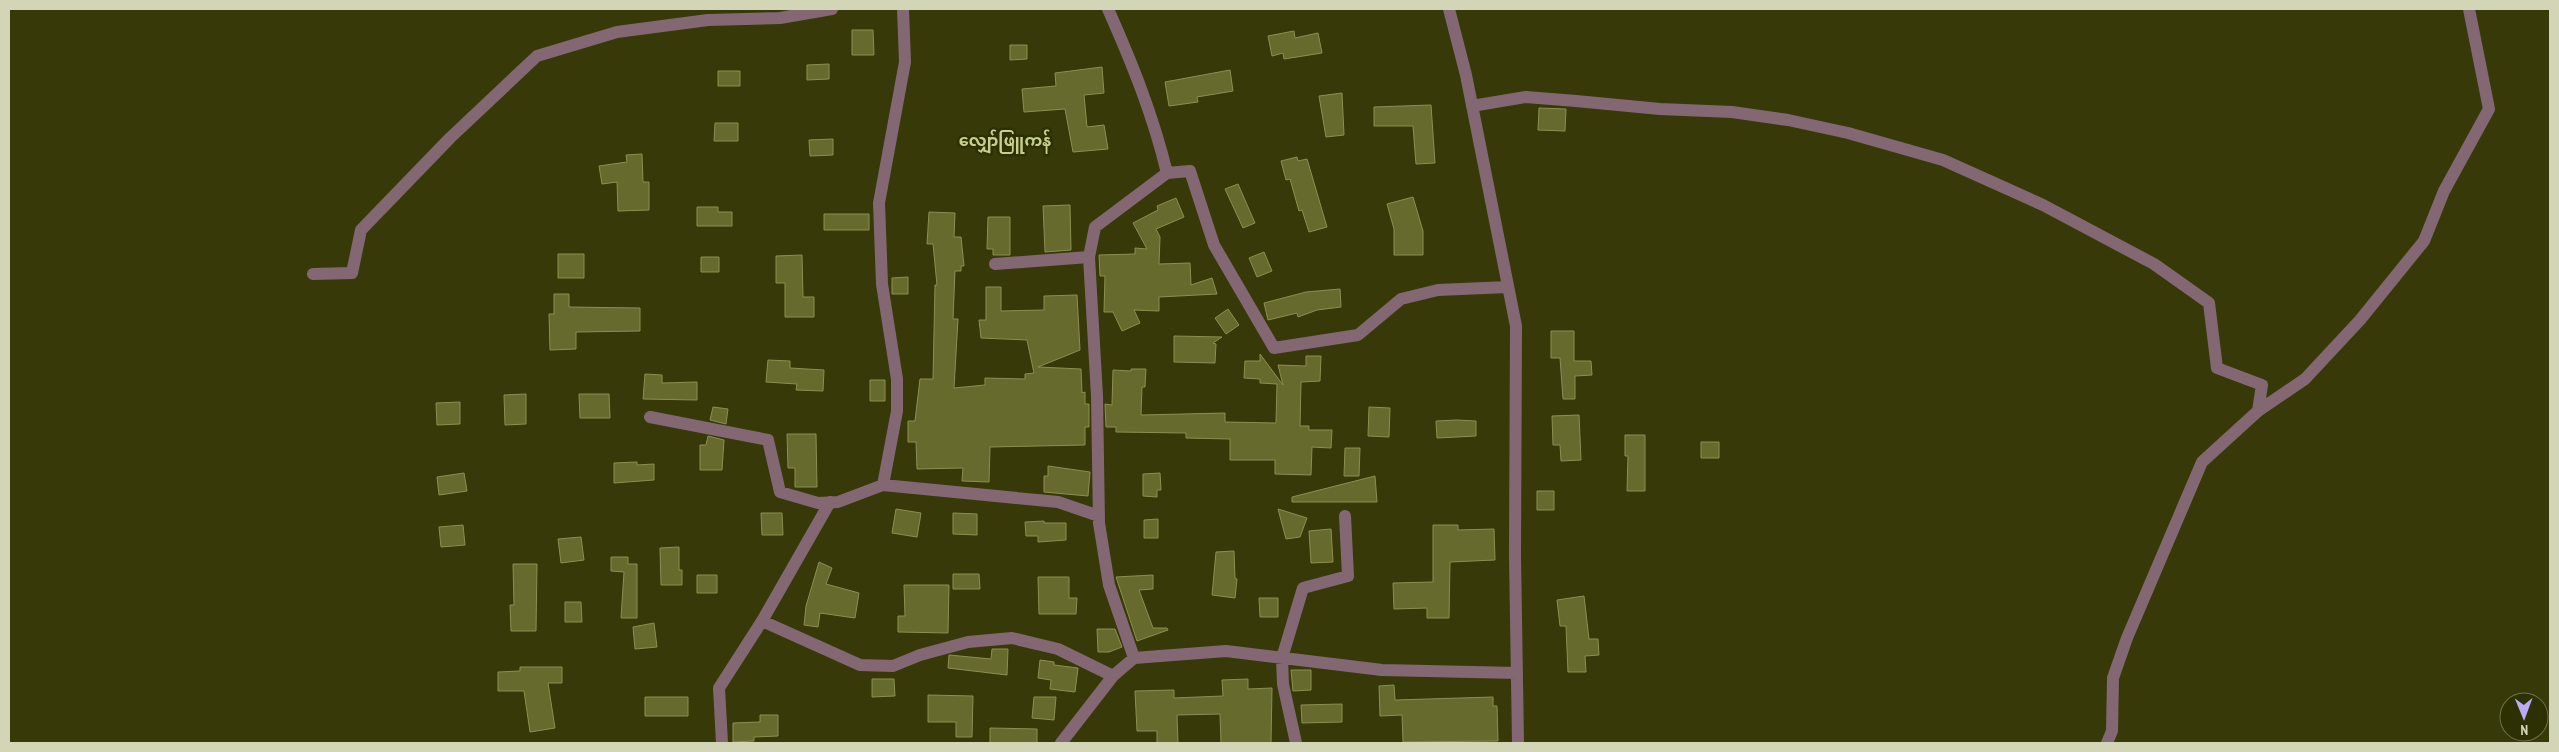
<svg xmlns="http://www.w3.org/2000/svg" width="2559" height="752" font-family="'PT Sans Narrow','Noto Sans Myanmar',sans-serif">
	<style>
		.building { fill: #666a2c; stroke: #8b9051 }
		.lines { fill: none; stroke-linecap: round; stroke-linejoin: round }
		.minor { stroke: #836873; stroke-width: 12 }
		.labels { text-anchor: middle; stroke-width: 5; stroke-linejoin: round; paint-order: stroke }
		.quarter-label { font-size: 16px; font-weight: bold; fill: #c8ce8d; stroke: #2d3000 }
	</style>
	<rect width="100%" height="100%" fill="#373a08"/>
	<path class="building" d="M852 30H873L874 55H852Z
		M1294 31 1295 38 1318 33 1322 53 1284 59 1283 53 1272 56 1268 36Z
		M1010 45H1027V59L1010 60Z
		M829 64V79L807 80V65Z
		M1102 67 1104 93 1084 95 1087 127 1104 125 1108 149 1073 152 1065 109 1024 112 1022 89 1056 86 1055 73Z
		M1230 70 1233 91 1197 97 1198 102 1169 106 1165 82Z
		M718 71H740V86H718Z
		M1342 93 1344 135 1326 137 1319 96Z
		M1431 105 1435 163 1416 164 1413 126H1374V107Z
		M1539 108 1566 109 1565 131 1538 130Z
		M715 123H738V141H714Z
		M833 139V155L810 156 809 140Z
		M642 154 643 182H649V210L618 211 617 182 602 184 599 166 627 162 626 155Z
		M1297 157 1298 161 1307 159 1327 227 1309 232 1302 210 1299 211 1290 179 1286 180 1281 161Z
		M1238 184 1255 223 1243 228 1225 189Z
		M1413 197 1423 231V255H1394V229L1387 204Z
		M1176 198 1184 217 1156 229 1160 237 1159 264 1190 263 1191 285 1212 278 1217 294 1159 297V311L1134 310 1140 323 1122 331 1113 312H1104L1105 276H1100L1099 255 1135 254V248L1147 249 1133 223 1158 210 1157 206Z
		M1070 205 1071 250 1045 252 1043 206Z
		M697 207H718V212H732V226H697Z
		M929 212 955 213 954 237H961L964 266H961V271H955L953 319H958L954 388 985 385V378L1025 379V374L1034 373 1027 340 981 338 979 320H986V287H1001V311L1044 310V296L1077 295 1080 350 1038 367 1081 369 1082 393 1085 392V404H1089V427H1085V445L990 447 989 482 962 481 963 468 917 469 916 442H908V421H915L920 379H933L935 285H937L933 244H927Z
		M824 214H869V230H824Z
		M988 217H1010V255H993V249H987Z
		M1264 252 1272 271 1257 277 1249 258Z
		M558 254H584V278H558Z
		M802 255 803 297H814V317H785V283H776V256Z
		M701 257H719V272H701Z
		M908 277V294H892V278Z
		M1340 289 1341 307 1317 310 1298 317 1297 313 1268 320 1264 303 1306 292Z
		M554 294H569V307L640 308V331L576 332V349L550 350 549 314H554Z
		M1228 309 1239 325 1226 334 1215 318Z
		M1551 331H1574V361H1591L1592 375 1575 376V399H1563L1560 358H1551Z
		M1174 336 1222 337 1213 343 1216 344 1215 363 1174 362Z
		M1260 354 1283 385 1278 365 1306 366V356H1321L1320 381 1301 382 1300 426H1309V430H1332L1331 448 1312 447 1311 475 1275 474V460H1230V439L1186 438V433L1116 432V427H1106L1105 404 1112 405 1113 370 1131 371V369H1146L1145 387H1142L1141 415 1225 413V422L1276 423 1277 384 1260 383V379L1244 378 1245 361H1260Z
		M768 360 790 361V368L824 370 823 391 796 390 797 384 766 382Z
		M645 374 662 375V383L697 382V400L643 399Z
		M870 380H885V401H870Z
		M526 394V424L505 425 504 395Z
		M579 394H609L610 418H580Z
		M460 402V424L437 425 436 403Z
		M713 407 728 409 726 424 710 420Z
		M1369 407 1390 408 1389 437 1368 436Z
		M1579 415 1581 460 1561 461 1560 445H1553L1552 416Z
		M1457 420 1476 421V436L1437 438 1436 421Z
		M787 434H816L817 487H795V468H788Z
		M1625 435H1645V491H1627L1628 456H1625Z
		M708 436 724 440 722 470H700V445H706Z
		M1701 442H1719V458H1701Z
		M1345 448H1360L1359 476H1344Z
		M637 462V465L654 464V480L614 483V463Z
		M1048 466 1090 472 1088 496 1044 492V476H1048Z
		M464 473 467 491 439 495 437 477Z
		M1160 473 1161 490H1157V497L1143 496V474Z
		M1375 476 1377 502H1292V497Z
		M1537 491H1554V510H1537Z
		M896 509 921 513 917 537 892 533Z
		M1278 509 1307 518 1300 537 1286 539Z
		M761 513H782L783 535H762Z
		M953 513 977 514V535L953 534Z
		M1158 519V538H1144V520Z
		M1044 521V523H1066V540L1038 542V536H1026L1025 522Z
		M463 525 465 545 441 547 439 527Z
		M1433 525H1458V530L1494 529 1495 560 1450 562 1449 618H1427V608L1394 609 1393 583 1433 582Z
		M1331 529 1333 562 1311 563 1309 531Z
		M581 537 584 560 561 563 558 539Z
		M679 547V570H682V585H661L660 548Z
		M1234 551 1235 578 1237 579 1235 598 1212 595 1216 552Z
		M611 557H628V564H637V618H621L624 572 611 571Z
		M819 562 832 568 826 584 859 593 855 618 820 613 818 627 804 625 806 606Z
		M513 564H537L536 631H511L510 605H514Z
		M953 574H979L980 589H953Z
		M697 575H717V593H697Z
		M1153 575V589L1139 590 1153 628H1167L1168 630 1137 641 1116 577Z
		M1038 577H1069V598H1077L1076 614H1039Z
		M904 585H949L948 633 898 632V616H905Z
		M1584 596 1589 639H1598L1599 655 1585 656 1586 672H1568L1566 626H1560L1557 600Z
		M1259 598H1278V617H1260Z
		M565 602H581L582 622H565Z
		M654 623 657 647 635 649 633 627Z
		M1097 629H1115L1122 647 1109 652H1098Z
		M992 649H1008L1007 675 948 668 949 655 991 659Z
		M1040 660 1054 662V665L1078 668 1075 692 1050 689 1051 680 1038 678Z
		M520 667H562V683H548L555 728 530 732 524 691H498V672L520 671Z
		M1291 670H1311V690L1293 691Z
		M872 679H894L895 696 872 697Z
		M1248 679V689L1272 688 1271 743H1221L1220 714 1177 715 1178 743H1157V731H1137L1135 691 1174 690V698L1223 696 1222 680Z
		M1394 685 1395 700 1493 697V706H1497L1498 741 1403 742 1402 715 1380 716 1379 686Z
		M928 695 973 696 972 737H956V722H928Z
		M645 697H688V716H645Z
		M1034 697H1056L1054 720 1032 718Z
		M1342 704V722L1302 723 1301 705Z
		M760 715H778V736L754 737V741L733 742V723L760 722Z
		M990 728 1037 729V743H990Z"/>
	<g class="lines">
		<path class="minor" d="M1449 9 1466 75 1516 326 1515 555 1518 743
			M1472 106 1526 97 1576 101 1660 109 1732 112 1788 120 1848 133 1943 160 2043 205 2154 264 2209 303 2217 368 2262 385 2258 411
			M1167 173 1190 171 1214 245 1274 348 1358 335 1401 299 1438 290 1508 287
			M1089 257 1095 227 1167 173C1153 115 1132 63 1108 9
			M995 264 1089 257 1097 396 1099 523 1109 585 1134 658
			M313 274 352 273 361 230 450 138 537 56 617 32 708 20 780 18 832 9
			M650 417 768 440 780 492 818 503 838 502 883 485 1058 502 1099 516
			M883 485 897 411V379L882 284 879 203 905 62 903 9
			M762 621 860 665 893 666 920 655 968 642 1012 638 1058 649 1113 676
			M722 743 719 688 762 621 830 502
			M1061 743 1113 676 1134 658 1226 651 1382 670 1517 673
			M1296 743 1283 684 1282 658 1303 588 1348 576 1345 516
			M2107 743 2112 731 2113 678 2127 638 2202 462 2258 411 2305 379 2360 320 2424 241 2444 191 2489 109 2469 9"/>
	</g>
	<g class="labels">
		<g class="quarter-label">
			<text x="1005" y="146">လျှော်ဖြူကန်</text>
		</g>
	</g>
	<rect width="2559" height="752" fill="none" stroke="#d2d6b6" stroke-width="20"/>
	<g transform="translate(2524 717) rotate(179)"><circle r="24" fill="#2d3000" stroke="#6f7249"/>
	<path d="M0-4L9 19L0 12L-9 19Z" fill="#b9abf7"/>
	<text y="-8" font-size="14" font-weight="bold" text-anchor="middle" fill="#d2d6b6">N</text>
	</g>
</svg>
